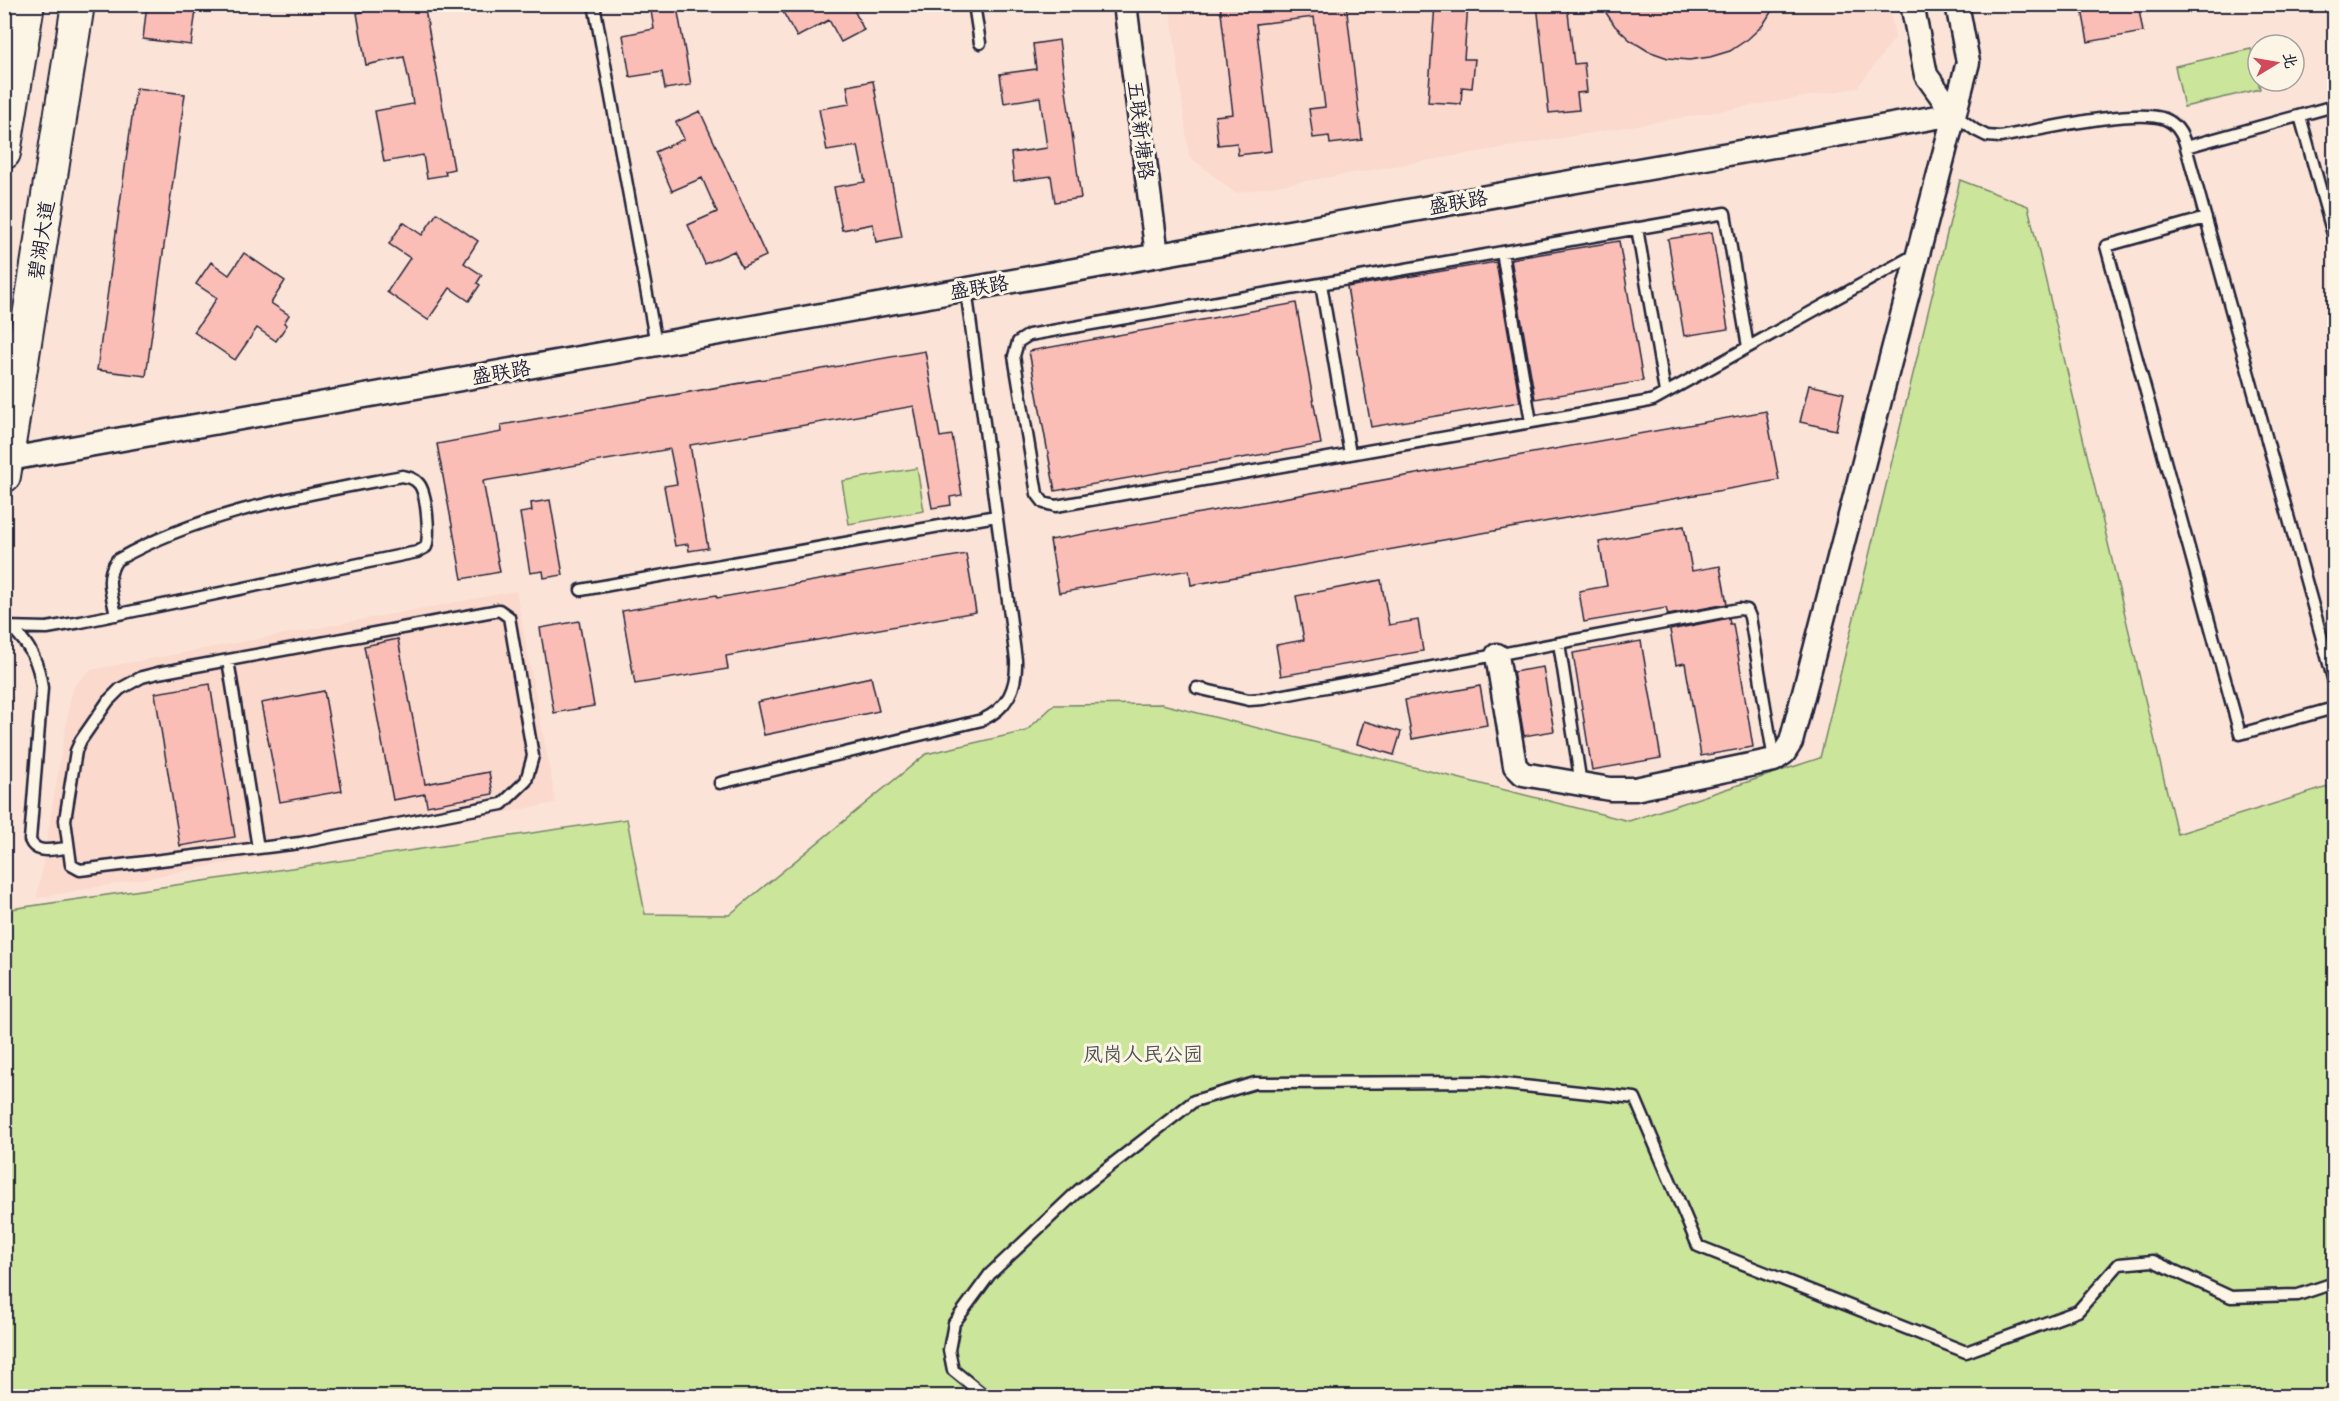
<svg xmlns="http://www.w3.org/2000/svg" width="2339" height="1401" font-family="Mali,'LXGW WenKai TC',sans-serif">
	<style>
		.built { fill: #fbd9cd }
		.green { fill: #cbe59b; stroke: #76846b; stroke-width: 1.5 }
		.building { fill: #fabeb7; stroke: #22223b; stroke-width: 1.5 }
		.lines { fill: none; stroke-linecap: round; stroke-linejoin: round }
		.lane-casing { stroke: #22223b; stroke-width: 15 }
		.street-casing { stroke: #22223b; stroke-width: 27 }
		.secondary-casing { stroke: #22223b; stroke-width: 36 }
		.lane { stroke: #fcf5e5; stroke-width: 10 }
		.street { stroke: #fcf5e5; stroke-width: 22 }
		.secondary { stroke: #fcf5e5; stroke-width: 32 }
		.labels { text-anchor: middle; stroke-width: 6; stroke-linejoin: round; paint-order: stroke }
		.street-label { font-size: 20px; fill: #22223b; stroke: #fcf5e5 }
		.park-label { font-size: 20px; fill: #4c5353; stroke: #fcf5e5 }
	</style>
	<rect width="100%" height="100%" fill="#fbe4d7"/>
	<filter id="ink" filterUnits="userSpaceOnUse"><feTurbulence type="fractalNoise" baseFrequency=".0167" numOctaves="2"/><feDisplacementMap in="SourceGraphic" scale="12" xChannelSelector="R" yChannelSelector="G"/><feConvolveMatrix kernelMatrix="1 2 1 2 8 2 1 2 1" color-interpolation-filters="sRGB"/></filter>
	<g filter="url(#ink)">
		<path class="built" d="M1889 4 1895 38 1857 88 1235 193 1189 156 1170 5Z
			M516 591 556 803 37 898 71 696 75 685 90 670Z"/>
		<path class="green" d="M2251 49 2260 89 2184 107 2175 66Z
			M1960 180 2028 206 2177 834 2334 785V1396H5L4 910 627 819 645 914 729 915 926 754 1026 731 1054 705 1162 704 1629 821 1820 758Z
			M917 468 924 511 849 524 842 481Z"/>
		<path class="building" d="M147 4H197L191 45 143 39Z
			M395 4H424L454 169 445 171 446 175 427 178 423 155 384 162 375 111 413 104 409 81 404 57 366 65 357 13Z
			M798 4H858L853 8 864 30 841 42 829 20 797 37 783 12Z
			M1220 4H1346L1362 140 1330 144 1329 136 1313 138 1309 109 1325 107 1314 17 1256 24 1271 151 1238 155 1237 143 1218 145 1215 116 1233 114Z
			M1435 4H1468L1464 59H1475L1472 88 1462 87 1461 104 1428 102Z
			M1537 4H1567L1574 64 1584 63 1587 92 1577 93 1579 110 1549 113Z
			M1600 4H1776L1763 25 1748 39 1730 51 1710 57 1689 60 1668 58 1648 51 1630 40 1615 26Z
			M2081 4H2138L2143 32 2088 42Z
			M677 7 691 85 665 89 662 72 630 77 623 35 654 29 651 11Z
			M1059 40 1081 198 1055 202 1051 176 1014 181 1011 153 1047 148 1040 97 1004 103 1000 74 1036 69 1033 44Z
			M873 81 902 237 876 242 873 224 842 230 834 187 865 182 858 146 827 151 819 109 850 104 847 86Z
			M136 88 185 94 146 376 97 370Z
			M700 111 766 256 742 267 734 251 705 264 688 225 717 212 702 178 672 191 655 152 684 139 676 122Z
			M437 213 478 241 464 263 482 275 477 283 480 285 469 301 450 288 428 320 387 292 410 258 389 244 403 222 422 235Z
			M1712 232 1728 329 1684 336 1668 239Z
			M1619 241 1643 381 1535 399 1511 259Z
			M244 253 285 281 271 303 289 315 284 323 287 325 276 341 257 328 235 360 194 332 217 298 196 284 211 262 229 275Z
			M1496 262 1520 402 1371 427 1347 287Z
			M1296 303 1321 444 1055 491 1029 351Z
			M925 351 940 437 952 435 962 495 950 497 951 505 932 508 914 406 690 445 708 548 689 551 688 544 675 546 664 486 677 484 670 449 483 481 500 572 462 579 437 444 502 432 501 425Z
			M1809 385 1844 393 1836 430 1800 422Z
			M1766 411 1779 480 1191 585 1189 570 1059 593 1050 540Z
			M550 500 563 575 544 578 543 571 530 573 520 513 532 511 531 503Z
			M1684 526 1692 571 1720 566 1727 604 1668 615 1666 608 1584 622 1579 591 1607 586 1599 542Z
			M966 554 976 612 726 656 728 669 635 684 622 611 716 595 717 598Z
			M1381 580 1389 625 1418 620 1423 651 1281 676 1276 645 1304 640 1296 596Z
			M1729 618 1730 624H1733L1753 747 1701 756 1685 663 1676 665 1670 630Z
			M579 621 594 706 554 713 540 628Z
			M398 639 425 784 489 772 493 794 427 806 425 794 393 800 364 646Z
			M1641 641 1661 758 1592 770 1573 653Z
			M1543 667 1554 731 1524 736 1513 672Z
			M871 677 879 711 764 735 757 702Z
			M210 684 235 837 180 846 155 693Z
			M1480 686 1487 725 1412 739 1405 700Z
			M324 691 342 791 280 802 261 703Z
			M1364 721 1401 732 1394 755 1357 744Z"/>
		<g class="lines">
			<defs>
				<path id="lane" d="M594 4 656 344
					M974 4 980 43
					M1954 114 1975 130 1987 136 2000 137C2034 131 2136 107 2165 119 2177 124 2183 135 2186 147L2334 682
					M2300 116 2334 238
					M2186 147 2334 106
					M2206 218 2106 246 2240 734 2334 708
					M1637 228 1665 392
					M1502 252 1531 422
					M1321 284 1350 454
					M1748 347 1725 213 1029 335 1018 342 1014 356 1037 494 1044 503 1056 506 1645 402 1653 400 1916 254
					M581 590 996 516
					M499 610 509 617 533 756 526 781 502 804 300 843 80 870 71 865 65 820 76 751 81 740 108 701 120 689 142 677 158 673Z
					M4 627 47 628 81 622 417 552 426 547C430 535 427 494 419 484 414 478 408 477 402 476 305 495 205 510 117 560 104 577 112 595 116 615
					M12 628C30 645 39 663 42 688L30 840C36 855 53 849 67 848
					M1559 643 1581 784
					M228 660 258 848
					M1197 688 1249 700 1263 699 1739 609 1747 610 1750 617 1774 760
					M720 783 982 720C1008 708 1017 688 1016 660L966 289
					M985 1396 953 1370 949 1350 954 1323 990 1274 1079 1190 1194 1101 1255 1083 1486 1082 1635 1098 1698 1246 1966 1352 2078 1311 2119 1264 2153 1261 2231 1297 2298 1295 2334 1283"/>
				<path id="street" d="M1125 4 1157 255
					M1912 4 1926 75 1954 114
					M4 460 1954 114
					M1497 655 1515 766 1523 774 1610 789H1635L1774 760 1784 753 1791 742 1968 62 1957 4"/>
				<path id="secondary" d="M4 153 28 4
					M4 476 78 4"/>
			</defs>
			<use href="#lane" class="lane-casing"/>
			<use href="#street" class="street-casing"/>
			<use href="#secondary" class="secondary-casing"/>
			<use href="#lane" class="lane"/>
			<use href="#street" class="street"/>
			<use href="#secondary" class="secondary"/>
		</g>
	</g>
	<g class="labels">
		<g class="street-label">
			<text transform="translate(1141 130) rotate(83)" y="7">五联新塘路</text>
			<text transform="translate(1458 202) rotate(-10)" y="7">盛联路</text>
			<text transform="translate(41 240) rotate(-81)" y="7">碧湖大道</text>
			<text transform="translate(979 287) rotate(-10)" y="7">盛联路</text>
			<text transform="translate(501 372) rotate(-10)" y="7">盛联路</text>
		</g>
		<g class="park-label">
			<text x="1143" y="1061">凤岗人民公园</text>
		</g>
	</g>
	<rect width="2339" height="1401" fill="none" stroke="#fcf5e5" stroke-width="24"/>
	<rect x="12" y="12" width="2315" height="1377" fill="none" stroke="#22223b" stroke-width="2" filter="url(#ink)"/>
	<g transform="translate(2276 63) rotate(79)"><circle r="28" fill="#fcf5e5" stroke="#a5a1a1" stroke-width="1.5"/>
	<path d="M0-4.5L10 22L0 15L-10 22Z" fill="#d1495b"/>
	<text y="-9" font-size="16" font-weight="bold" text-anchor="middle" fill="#22223b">北</text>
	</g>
</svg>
